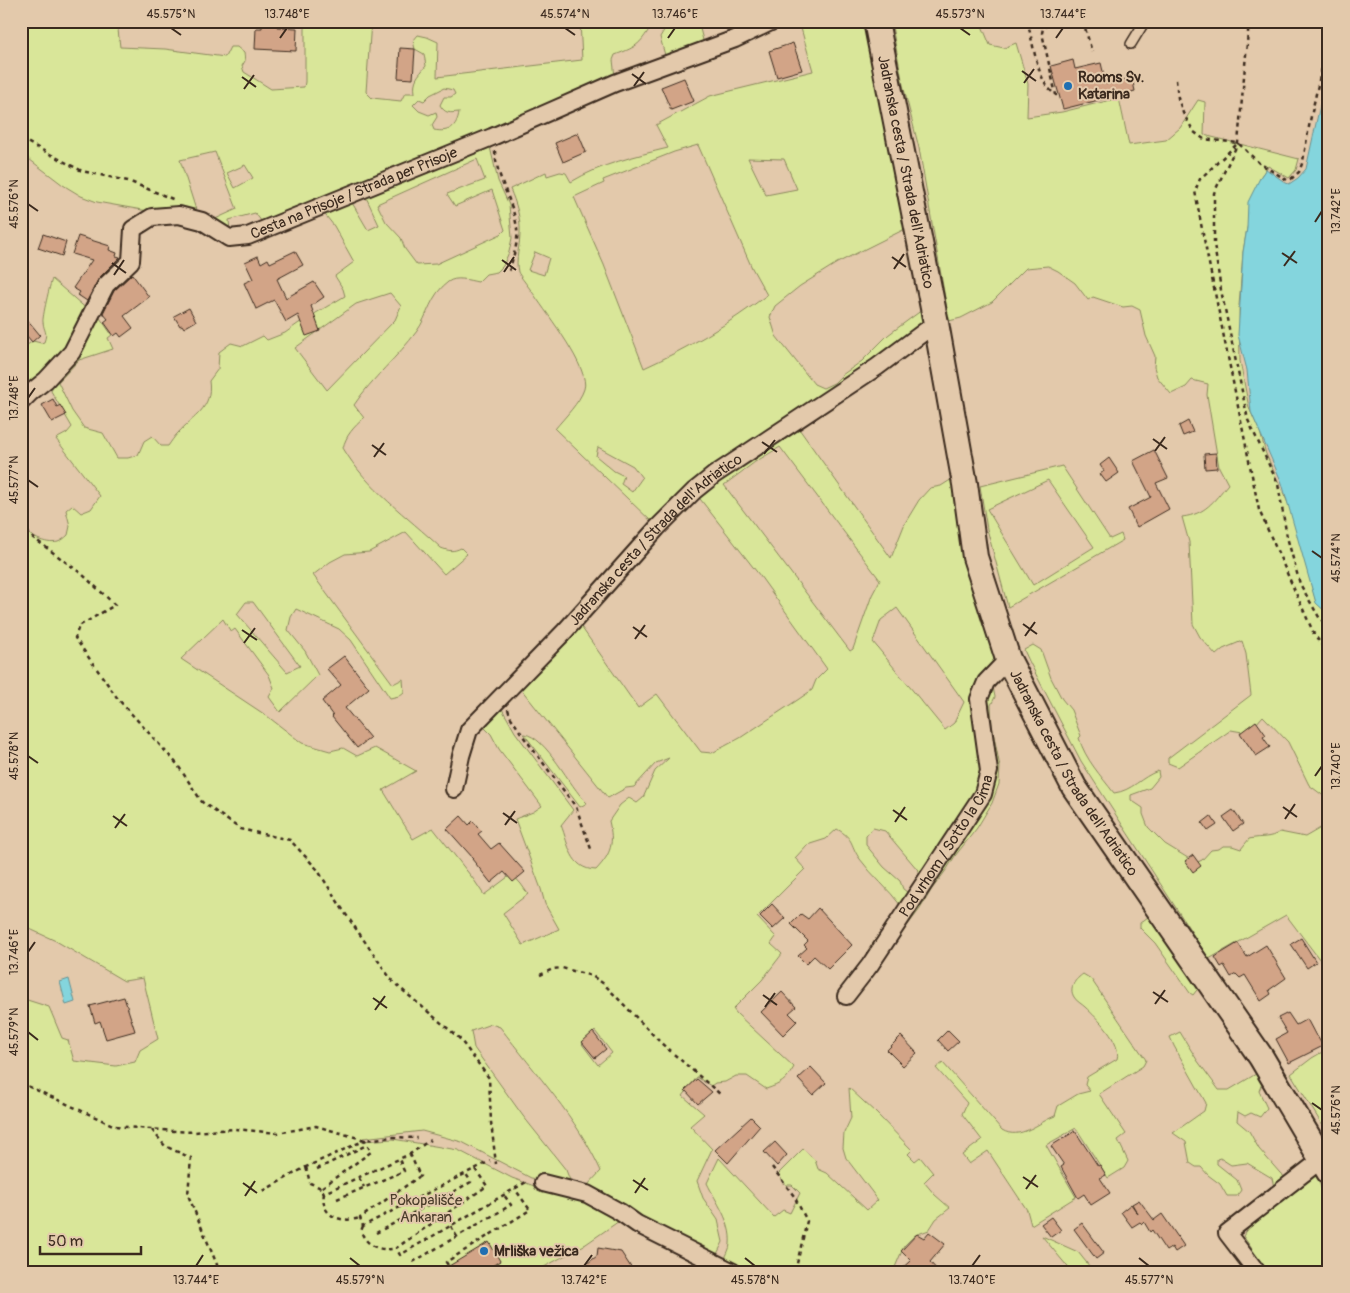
<svg xmlns="http://www.w3.org/2000/svg" width="1350" height="1293" font-family="Pangolin,sans-serif">
	<style>
		.green { fill: #d9e699; stroke: #8a885c; fill-rule: evenodd }
		.water { fill: #84d5dd; stroke: #679191 }
		.building { fill: #d2a487; stroke: #3b2a1e }
		.lines { fill: none; stroke-linecap: round; stroke-linejoin: round }
		.lane-casing { stroke: #3b2a1e; stroke-width: 12 }
		.street-casing { stroke: #3b2a1e; stroke-width: 20 }
		.secondary-casing { stroke: #3b2a1e; stroke-width: 28 }
		.path { stroke: #3b2a1e; stroke-width: 2.5; stroke-dasharray: 4 4; stroke-linecap: butt }
		.lane { stroke: #e3c9ab; stroke-width: 9 }
		.street { stroke: #e3c9ab; stroke-width: 16 }
		.secondary { stroke: #e3c9ab; stroke-width: 24 }
		.ticks { fill: none; stroke: #3b2a1e; stroke-width: 2 }
		.poi-dot { fill: #1f6fb2; stroke: #e3c9ab; stroke-width: 2 }
		.labels { text-anchor: middle; stroke-width: 4; stroke-linejoin: round; paint-order: stroke }
		.poi-label { font-size: 15px; font-weight: bold; fill: #3b2a1e; stroke: #e3c9ab; text-anchor: start }
		.street-label { font-size: 15px; fill: #3b2a1e; stroke: #e3c9ab }
		.park-label { font-size: 15px; fill: #4b3d2a; stroke: #e3c9ab }
		.neatline { fill: none; stroke: #3b2a1e; stroke-width: 2 }
		.ticks-label { font-size: 12px; text-anchor: middle; fill: #3b2a1e }
	</style>
	<rect width="100%" height="100%" fill="#e3c9ab"/>
	<filter id="ink" filterUnits="userSpaceOnUse"><feTurbulence type="fractalNoise" baseFrequency=".02" numOctaves="2"/><feDisplacementMap in="SourceGraphic" scale="10" xChannelSelector="R" yChannelSelector="G"/><feConvolveMatrix kernelMatrix="1 2 1 2 8 2 1 2 1" color-interpolation-filters="sRGB"/></filter>
	<g filter="url(#ink)">
		<path class="green" d="M21 21H117L120 47 165 49 225 57 230 47H237L244 53 245 61 242 66 244 72 271 89 304 87 305 82V21H371L366 92 372 98 401 101 405 93H415C413 79 418 76 426 66L424 54 415 49 413 41 418 35 427 37 438 42 437 77 582 60 580 21H653V23C640 44 639 46 615 55L613 60 615 77 266 227 255 213 229 220 230 231 211 221 237 209 215 152 180 160 197 213 148 211 97 202 81 196 63 185 21 153ZM444 88 453 90 455 94 451 97H444L440 105C445 114 450 113 459 112 457 127 449 133 434 130L432 125 437 117 436 112 429 115 419 111 413 105 419 99 424 101 430 95ZM245 165 253 178 235 188 227 173Z
			M676 21H698L704 44 666 59 660 37 666 27Z
			M799 21H864L907 228 837 263 800 286 775 306 770 317 776 336 814 384 823 388 834 383 842 375 862 361 888 335 922 310 925 325 653 523 555 429C564 418 580 402 584 389 591 370 547 314 535 296 532 291 519 275 518 272 515 259 520 246 520 234 521 218 516 203 510 189L546 172 547 176 560 172 566 173 571 182C601 164 635 156 668 148L656 125 710 96 813 71ZM698 145 752 268 767 295C729 324 688 348 644 368L604 265 574 197 604 183 603 180 674 152ZM748 158 784 159 797 189 766 195ZM535 252 549 258 544 275 528 270ZM598 447 633 466 642 478 632 492 621 484 624 476 614 471 596 456Z
			M891 21H980L990 45 1004 48 1016 43 1028 84 1027 117 1062 112 1119 98 1129 145 1166 140 1180 128 1198 100 1205 102 1204 135 1299 159 1296 170 1289 178 1268 166 1261 176 1247 228 1243 252 1239 306 1240 361 1249 408 1260 432 1266 454 1291 510 1316 602 1329 615V800L1309 785 1288 742 1263 716 1248 733 1231 730 1178 767 1168 763V758L1251 695 1246 654 1242 641 1223 649 1216 655 1200 637 1193 624 1189 542 1182 517C1206 514 1213 502 1228 484L1219 467 1207 395 1208 384 1192 380 1186 387 1171 394 1157 377 1154 367 1155 356 1146 336 1140 310 1132 306 1123 307 1093 297 1088 300 1075 283 1058 271 1048 266 1026 268 992 302 961 318 949 321 919 148 903 85Z
			M479 147H490L498 181 509 205 512 238 509 252 503 266 497 272 486 274 478 282C468 280 456 276 448 282 430 295 428 316 417 331 398 357 372 378 354 405L364 418C354 427 346 435 343 448 367 489 407 516 441 548 449 551 453 552 461 548L467 554 444 574 406 532 369 552 345 554 330 562 313 575 393 684 403 679 404 692 399 696 390 698 351 640 339 629 296 609 291 617 288 630 305 651 318 675 280 712 269 697 274 688 269 675 235 629 231 632 223 619 181 659 267 716 302 743 330 751 343 748 357 756 375 748 416 771 383 790 413 839 433 828 474 880 484 895 512 874 521 884 528 894 503 913 523 945 559 929 545 904 541 889 515 819 533 812 542 806 499 749 491 734 482 725 497 709H502L515 732 573 810 561 825C569 845 570 869 596 870 612 853 614 843 609 821L620 805 629 798 637 803 643 798 655 771 669 758 656 763 634 787 626 788 608 798 517 684 577 621 638 708 657 694 701 752 712 753 740 738 799 699 812 690 816 680 827 669 760 576 697 495 797 426 891 558 905 523 919 500 930 488 941 486 952 479 972 579 994 659 986 676 984 770 977 794 923 876 885 831 873 828 866 836V845L884 867 900 881 903 889 911 895 901 906C889 889 872 876 860 859 850 846 855 839 837 829L826 839 807 845 795 858 805 869 757 917 776 937 771 944 782 954 762 980 733 1009 737 1014 794 1067C786 1081 781 1084 766 1089L747 1076H736L725 1082 715 1083 711 1086 697 1077 683 1096 704 1114 690 1126 712 1149 697 1181 703 1198 718 1220 723 1242 715 1258 585 1188 601 1171C577 1118 536 1074 500 1027L491 1024 471 1031 474 1048 523 1116 566 1170 571 1183 531 1178 462 1142 422 1131 363 1138 361 1141 393 1139 458 1150 512 1178 537 1187 585 1197 622 1219 586 1244 535 1272H21V998L49 1007 62 1038 68 1040 74 1061 116 1066 135 1062 140 1050 158 1039 143 978 124 981 56 941 21 925V527C29 536 45 545 58 542 61 541 65 538 68 535L70 526 66 510 72 505 81 513 91 509 100 496 56 439 67 433 72 427 51 391 54 381 98 315 112 335 108 338 113 349 79 360 58 382 72 411 84 428 103 433 117 458H128L138 455 144 441 152 436 161 446H168C171 442 174 437 178 433 193 416 213 409 209 381L218 369 219 352 231 343 243 346 263 336 267 340 285 333 299 323 345 296 343 289 335 276 354 262 334 226 323 212 351 201 368 230 379 225 365 195ZM477 159 485 180 447 194 455 206 492 190 505 230 501 234 436 264 417 265 405 249 401 238 386 222 377 204ZM390 293 401 306 395 320 327 390 295 348 356 304ZM780 447 880 580 872 595 853 649 850 651 724 485 755 462ZM246 602H253L300 666 287 672 237 614ZM897 608 964 702 954 723 945 730 873 642 881 620ZM595 1031 612 1053 598 1065 582 1044Z
			M52 279 89 311 75 340 21 397V349L33 341 41 343 44 342C48 331 44 332 43 322 42 318 50 284 52 279Z
			M1062 466 1110 539 1121 534 1123 540 1008 607 987 529 980 486ZM1048 480 1094 547 1033 585 987 509Z
			M1033 645 1041 650 1051 678 1062 699 1071 710 1081 736 1079 738C1085 759 1101 776 1114 793 1132 791 1141 777 1158 771L1159 777 1150 788 1131 795V800L1143 808V814L1148 827 1165 844 1196 863 1202 860 1211 850 1219 849 1223 846H1232L1241 849 1249 839C1263 836 1269 839 1280 832L1305 837 1324 826 1329 821V972L1286 915 1209 959 1081 761 1029 661 1024 650Z
			M993 687 995 697 991 705 992 726 1000 767 999 784 992 803 977 828 955 856 947 869 932 889 920 909 901 934 897 930 980 806 984 702Z
			M524 734C547 737 569 786 587 803L580 807Z
			M1152 914 1200 986 1193 995 1190 993 1155 943 1140 928V923Z
			M1083 974 1091 979 1146 1060 1143 1066 1099 1094 1126 1134 1118 1140 1128 1161 1124 1168 1108 1178 1076 1128 1046 1145 1076 1197 1031 1225 1027 1210 988 1151 969 1164 962 1155 982 1140 962 1114 967 1103 936 1068 943 1063 1002 1130C1020 1141 1039 1122 1055 1116L1058 1106 1078 1094 1090 1091 1085 1085 1087 1077 1117 1059C1122 1042 1097 1018 1085 1007 1082 1004 1076 1001 1074 997 1068 987 1076 979 1083 974Z
			M1180 1032 1197 1060 1219 1090H1229L1256 1074 1262 1083 1259 1091 1267 1108 1260 1117 1251 1113 1245 1116 1238 1112 1237 1121 1249 1131 1259 1149 1280 1173 1288 1180 1275 1192 1272 1178 1247 1163 1231 1165 1220 1158 1217 1159V1164L1237 1180 1241 1190 1237 1196H1227L1220 1184 1208 1175 1201 1167H1196L1190 1163 1186 1142 1173 1133 1204 1111 1206 1103 1174 1046 1170 1037Z
			M1329 1048V1136L1291 1074 1312 1058Z
			M849 1088 876 1113 912 1150 908 1154 915 1161 920 1157 933 1173 924 1182 935 1195 950 1208 936 1219 929 1230 915 1235 904 1246 893 1272H753L725 1259C726 1255 730 1249 730 1244 732 1222 716 1202 707 1183L719 1158 774 1217 783 1210 790 1213 800 1193 792 1185H786L778 1174 803 1149 815 1160 818 1169 827 1173 867 1210 878 1200 846 1158 843 1148 844 1133 851 1118Z
			M1317 1175 1329 1213V1272H1268L1243 1236 1258 1216 1294 1187Z
			M1042 1236 1078 1252 1094 1272H1072Z"/>
		<path class="water" d="M1329 64V615L1316 603 1282 483 1251 412 1247 370 1238 335 1243 252 1247 228 1248 202 1261 176 1266 169 1286 183 1289 184 1298 178 1306 169Z
			M69 979 75 1002 66 1005 60 982Z"/>
		<path class="building" d="M262 21H277V27L297 28 296 51 255 49 256 28H262Z
			M793 43 802 70 777 77 769 51Z
			M400 48 415 49 413 79 398 78Z
			M1073 60 1075 69 1101 63 1106 84 1132 78 1135 91 1063 109 1051 66Z
			M684 78 694 101 671 110 661 87Z
			M578 133 586 152 563 162 555 143Z
			M43 234 66 242 62 256 38 248Z
			M78 236 110 246 109 250 117 253 116 256 120 257 99 278 87 301 78 295 80 292 73 288 92 260 72 254Z
			M295 251 303 265 277 279 286 298 314 282 324 297 311 306 320 331 306 336 298 315 286 322 274 300 256 309 244 283 253 279 245 262 258 256 261 263 268 259 270 263Z
			M132 274 149 297 124 316 133 328 121 337 118 333 114 336 104 322 108 319 103 313 114 291Z
			M189 308 196 321 184 328 182 325 180 326 174 316Z
			M21 312 40 335 32 342 21 329Z
			M53 399 57 407 60 405 66 415 52 422 42 405Z
			M1188 421 1193 432 1183 436 1179 426Z
			M1154 450 1168 478 1156 483 1169 509 1137 527 1128 509 1151 497 1133 461Z
			M1216 453 1217 468 1205 469 1204 454Z
			M1109 458 1119 473 1106 482 1100 474 1104 471 1100 465Z
			M344 656 369 688 345 708 370 738 357 748 332 717 333 716 322 701 341 685 327 669Z
			M1256 721 1266 735 1263 737 1270 747 1256 756 1240 733Z
			M1233 810 1243 824 1233 831 1223 817Z
			M461 816 469 825 473 821 477 826 482 831 478 834 491 849 499 843 525 872 513 882 504 872 491 883 472 859 473 858 447 829Z
			M1211 816 1217 825 1208 831 1202 823Z
			M1193 855 1201 866 1193 872 1185 861Z
			M772 904 785 918 773 929 760 916Z
			M818 908 852 945 828 969 814 956 806 964 798 956 807 948 804 945 808 941 791 924 801 914 808 919Z
			M1301 938 1316 962 1307 968 1291 944Z
			M1238 943 1247 957 1266 945 1286 978 1269 990 1271 994 1261 1001 1245 975 1240 978 1236 974 1231 977 1224 965 1221 967 1215 957Z
			M782 992 796 1007 789 1013 797 1021 783 1035 761 1012Z
			M124 997 135 1031 106 1039 100 1021 95 1023 90 1006Z
			M1288 1013 1296 1025 1307 1019 1316 1036H1317L1323 1046 1289 1063 1276 1039 1287 1033 1278 1018Z
			M948 1030 959 1041 948 1051 938 1040Z
			M593 1032 606 1049 595 1058 582 1042Z
			M901 1036 917 1053 903 1066 887 1050Z
			M811 1067 826 1083 813 1095 798 1079Z
			M697 1079 712 1092 698 1104 685 1090Z
			M751 1117 760 1126 728 1163 715 1150Z
			M1075 1131 1098 1166 1100 1165 1106 1175 1100 1178 1110 1193 1091 1205 1084 1194 1078 1198 1061 1167 1064 1165 1051 1146Z
			M775 1142 787 1155 777 1166 764 1152Z
			M1139 1200 1154 1220 1162 1214 1184 1246 1175 1252 1172 1247 1166 1251 1152 1230 1150 1232 1144 1222 1142 1224 1140 1222 1132 1227 1121 1212 1131 1204 1138 1214 1132 1204Z
			M1051 1217 1061 1230 1051 1237 1041 1224Z
			M1082 1223 1104 1253 1096 1259 1074 1229Z
			M929 1232 945 1244 930 1262 939 1272H899L911 1261 901 1251 917 1234 924 1238Z
			M489 1242 500 1261 482 1272H439Z
			M598 1248 621 1252 634 1272H576L597 1256Z"/>
		<g class="lines">
			<defs>
				<path id="lane" d="M1131 44 1145 21"/>
				<g id="street">
					<path id="s1" d="M21 402 30 393 46 380 72 352 106 285 131 261 133 229 152 217 179 215 202 221 229 238 248 236 492 137 615 83 735 39 773 21"/>
					<path id="s2" d="M454 789 461 756 469 730 565 631 657 528 694 491 714 475 877 367 936 323"/>
					<path id="s3" d="M846 996 870 965 983 794 989 771 979 699 986 682 1008 659"/>
					<path d="M543 1183 587 1194 620 1212 637 1224 733 1272"/>
					<path d="M1257 1272 1227 1233 1322 1159"/>
				</g>
				<g id="secondary">
					<path id="s4" d="M876 21 936 323 965 484 975 557 1008 659 1074 787 1261 1057 1329 1172"/>
				</g>
			</defs>
			<use href="#lane" class="lane-casing"/>
			<use href="#street" class="street-casing"/>
			<use href="#secondary" class="secondary-casing"/>
			<path class="path" d="M1027 21C1034 43 1036 82 1056 95L1042 33 1043 28 1047 25 1046 21
				M1083 21 1092 52
				M1249 21 1238 143 1214 193V244L1221 290 1248 420 1278 484 1287 537 1300 584 1320 619 1329 626
				M1176 80 1178 98 1183 113 1194 132 1204 139 1238 143 1259 163 1287 180 1291 179 1299 172 1303 161 1310 121 1329 35
				M21 139 82 171 128 181 175 200
				M1236 145 1200 179 1195 191 1202 229 1259 510 1314 634 1329 655
				M495 151C496 178 514 202 517 229 519 241 512 260 509 272
				M21 525 32 537 82 574 115 605 79 626 75 638 118 699 177 764 202 802 240 829 290 840 317 869 345 913 393 982 459 1038 489 1078 491 1122 496 1164
				M508 709 510 716 523 736 576 807 591 849
				M540 975 553 969 562 968 592 976 604 984 661 1043 720 1094
				M21 1083 115 1126 174 1131 194 1132 234 1129 278 1133 316 1126 365 1140 392 1137 417 1138
				M152 1130 165 1146 191 1158 188 1195 220 1272
				M410 1154 420 1176 360 1218 363 1226 490 1161
				M306 1167 310 1183 321 1188
				M772 1167 794 1196 807 1221 795 1272
				M317 1169 367 1145
				M475 1169 487 1186 396 1248 400 1255 528 1181
				M359 1178 364 1187
				M263 1191 306 1167 365 1140 371 1152 321 1188 324 1193 410 1154 430 1140
				M324 1193C320 1217 341 1223 360 1218
				M337 1199 404 1171 399 1159
				M415 1200 421 1209
				M363 1226 361 1231C366 1246 381 1252 396 1248
				M451 1226 457 1237
				M376 1233 471 1182 466 1174
				M413 1262 511 1205 504 1195
				M452 1272 446 1262 530 1210 515 1189"/>
			<use href="#lane" class="lane"/>
			<use href="#street" class="street"/>
			<use href="#secondary" class="secondary"/>
		</g>
	</g>
	<path class="ticks" d="M171 28 181 35M565 28 575 35M960 28 970 35M280 38 287 28M668 38 675 28M1056 38 1063 28M1022 71 1036 81M632 74 646 84M242 77 256 87M1024 83 1034 69M634 86 644 72M244 89 254 75M28 204 38 211M1315 222 1322 211M1282 253 1297 263M892 257 906 267M502 260 516 270M112 263 126 273M1284 266 1295 251M894 269 904 254M504 272 514 257M114 275 124 260M28 398 35 388M1153 439 1167 449M762 442 777 452M372 445 386 455M1155 451 1165 437M764 454 775 440M374 457 384 443M28 480 38 487M1312 551 1322 558M1023 624 1037 634M633 627 647 637M242 630 257 640M1025 636 1035 622M635 639 645 625M244 643 255 628M28 756 38 763M1315 776 1322 766M1283 807 1297 817M893 810 907 820M503 813 517 823M113 816 127 826M1285 819 1295 804M895 822 905 807M505 825 515 811M115 828 125 814M28 952 35 942M1153 992 1168 1002M763 995 777 1005M373 998 387 1008M1155 1004 1165 990M765 1007 775 993M375 1010 385 996M28 1032 38 1040M1312 1103 1322 1110M1023 1177 1038 1187M633 1180 648 1190M243 1183 257 1193M1026 1189 1036 1175M635 1193 645 1178M245 1196 255 1181M350 1258 360 1266M745 1258 755 1266M1139 1258 1149 1266M196 1266 203 1255M584 1266 592 1255M972 1266 980 1255"/>
	<g class="poi-dot">
		<circle cx="1068" cy="86" r="5"/>
		<circle cx="484" cy="1251" r="5"/>
	</g>
	<g class="labels">
		<g class="poi-label">
			<text x="1078" y="82">Rooms Sv.<tspan x="1078" dy="17">Katarina</tspan></text>
			<text x="494" y="1256">Mrliška vežica</text>
		</g>
		<g class="street-label">
			<text dy="5" stroke="none"><textPath href="#s4" startOffset="154">Jadranska cesta / Strada dell'Adriatico</textPath></text>
			<text dy="5" stroke="none"><textPath href="#s1" startOffset="452">Cesta na Prisoje / Strada per Prisoje</textPath></text>
			<text dy="5" stroke="none"><textPath href="#s2" startOffset="328">Jadranska cesta / Strada dell'Adriatico</textPath></text>
			<text dy="5" stroke="none"><textPath href="#s4" startOffset="784">Jadranska cesta / Strada dell'Adriatico</textPath></text>
			<text dy="5" stroke="none"><textPath href="#s3" startOffset="181">Pod vrhom / Sotto la Cima</textPath></text>
		</g>
		<g class="park-label">
			<text x="426" y="1205">Pokopališče<tspan x="426" dy="17">Ankaran</tspan></text>
		</g>
	</g>
	<rect width="1350" height="1293" fill="none" stroke="#e3c9ab" stroke-width="55"/>
	<path d="M40 1246v8h101v-8" fill="none" stroke="#3b2a1e" stroke-width="2.5"/>
	<text x="48" y="1246" font-size="15" fill="#3b2a1e" stroke="#e3c9ab" stroke-width="4" paint-order="stroke">50 m</text>
	<rect x="28" y="28" width="1294" height="1238" class="neatline"/>
	<g class="ticks-label">
		<text x="171" y="18">45.575°N</text>
		<text x="287" y="18">13.748°E</text>
		<text x="565" y="18">45.574°N</text>
		<text x="675" y="18">13.746°E</text>
		<text x="960" y="18">45.573°N</text>
		<text x="1063" y="18">13.744°E</text>
		<text transform="translate(14 204) rotate(-90)" y="4">45.576°N</text>
		<text transform="translate(1336 211) rotate(-90)" y="4">13.742°E</text>
		<text transform="translate(14 398) rotate(-90)" y="4">13.748°E</text>
		<text transform="translate(14 480) rotate(-90)" y="4">45.577°N</text>
		<text transform="translate(1336 558) rotate(-90)" y="4">45.574°N</text>
		<text transform="translate(14 756) rotate(-90)" y="4">45.578°N</text>
		<text transform="translate(1336 766) rotate(-90)" y="4">13.740°E</text>
		<text transform="translate(14 952) rotate(-90)" y="4">13.746°E</text>
		<text transform="translate(14 1032) rotate(-90)" y="4">45.579°N</text>
		<text transform="translate(1336 1110) rotate(-90)" y="4">45.576°N</text>
		<text x="196" y="1284">13.744°E</text>
		<text x="360" y="1284">45.579°N</text>
		<text x="584" y="1284">13.742°E</text>
		<text x="755" y="1284">45.578°N</text>
		<text x="972" y="1284">13.740°E</text>
		<text x="1149" y="1284">45.577°N</text>
	</g>
</svg>
